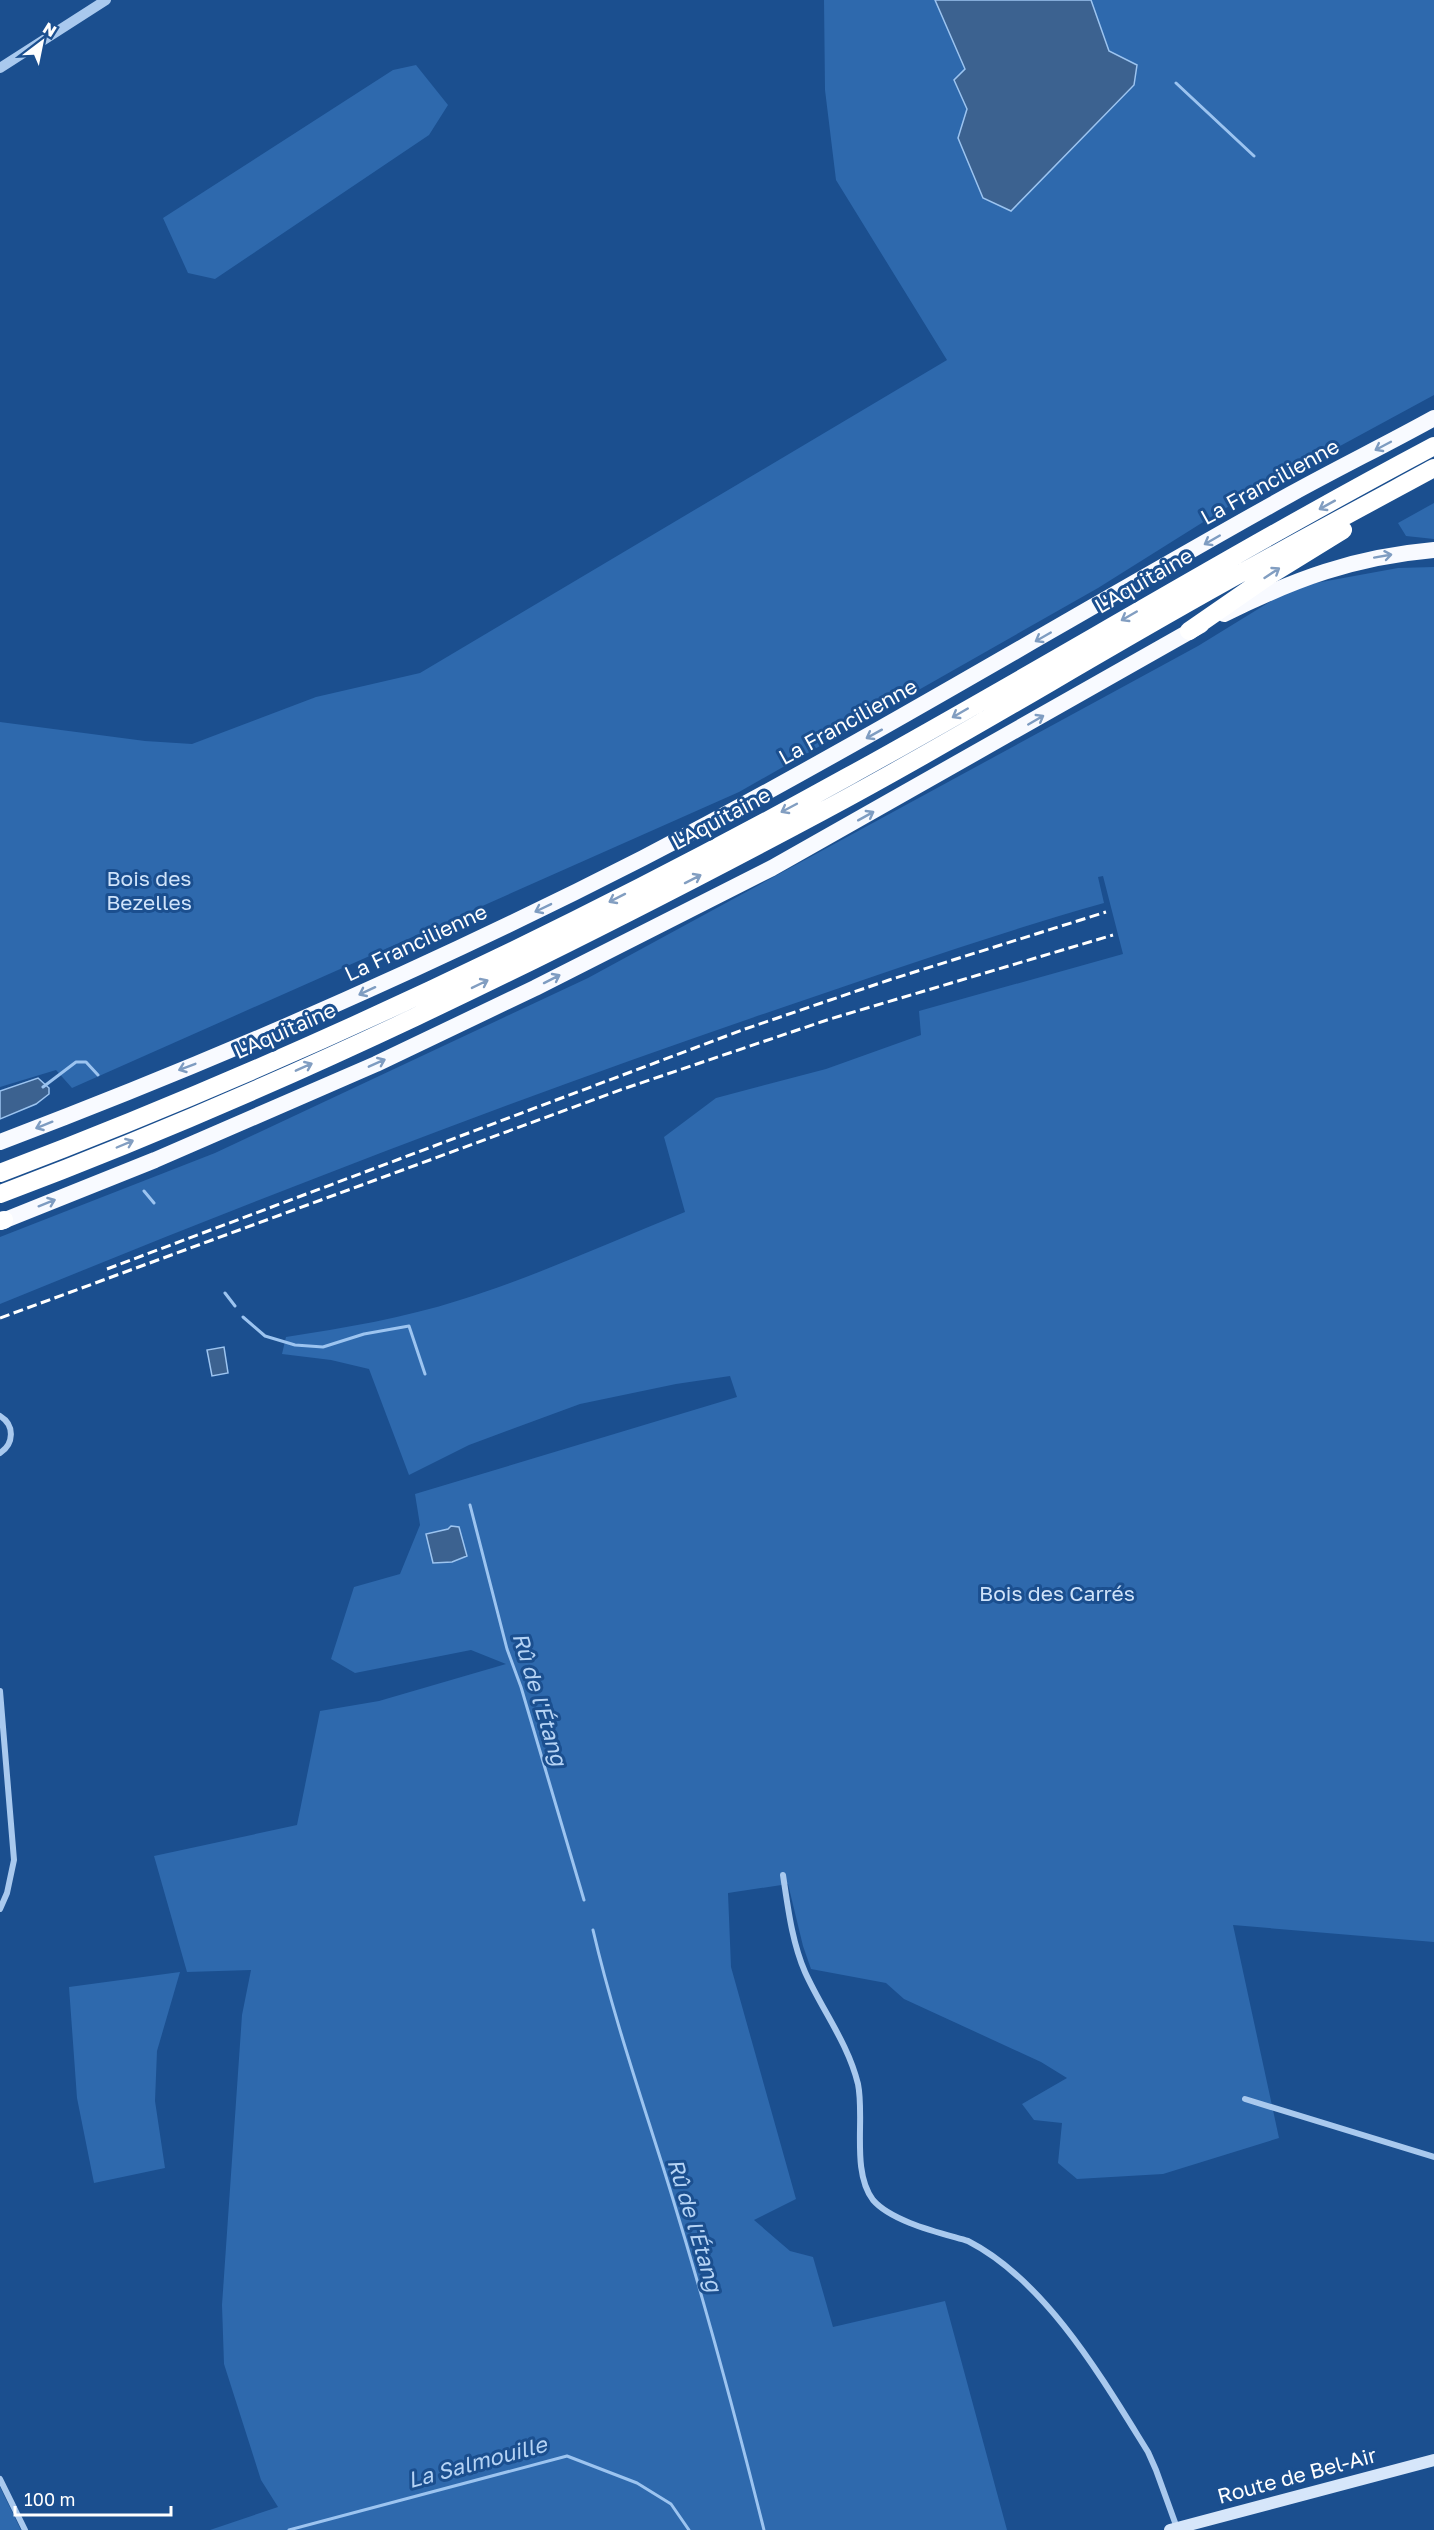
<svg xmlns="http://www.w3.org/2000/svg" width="1434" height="2530" font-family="'Golos Text',sans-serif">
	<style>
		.green { fill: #2e69ad }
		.water { fill: #3c6290; stroke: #9cc4f0; stroke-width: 1.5 }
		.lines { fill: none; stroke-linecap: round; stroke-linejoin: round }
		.stream { stroke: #9cc4f0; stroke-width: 3 }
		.minor { stroke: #a9c9ee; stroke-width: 6 }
		.tertiary { stroke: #a9c9ee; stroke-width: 10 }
		.secondary { stroke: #d6e6fa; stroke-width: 12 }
		.trunk { stroke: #f8faff; stroke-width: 16 }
		.motorway { stroke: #fff; stroke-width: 18 }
		.rail { stroke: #fff; stroke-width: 3; stroke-dasharray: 10 4.5; stroke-linecap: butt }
		.oneway { stroke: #7e9cc1 }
		.oneway2 { stroke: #829ec1 }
		.labels { text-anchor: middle; stroke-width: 6; stroke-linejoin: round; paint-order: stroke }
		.street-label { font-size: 21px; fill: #fff; stroke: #1b4f8f }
		.park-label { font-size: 21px; fill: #cfe3fa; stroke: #1b4f8f }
		.water-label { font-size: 22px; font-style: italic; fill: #b5d3f5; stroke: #1b4f8f }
	</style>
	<rect width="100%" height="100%" fill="#1b4f8f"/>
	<path class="green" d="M824 0H935L965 69 954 80 967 110 958 138 1137 65 1109 51 1091 0H1434V395L1224 509 1098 588 739 792 72 1088 56 1070 0 1087V722L145 741 192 744 316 697 420 673 947 360 836 180 825 90Z
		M416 65 448 105 429 135 215 279 188 273 163 218 393 70Z
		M1434 503V539L1406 536 1398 523Z
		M1434 567V1942L1233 1925 1279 2138 1163 2174 1077 2179 1058 2163 1062 2123 1034 2120 1022 2104 1067 2078 1041 2062 904 1999 886 1983 811 1969 803 1946 788 1884 728 1893 731 1967 796 2199 754 2220 790 2251 813 2257 833 2327 945 2301 1007 2530H210L278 2507 261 2480 224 2364 222 2305 242 2015 251 1970 187 1972 154 1856 297 1825 320 1711 379 1701 506 1664 471 1650 355 1673 331 1659 354 1587 400 1574 420 1525 415 1494 737 1397 730 1376 676 1384 580 1404 469 1445 409 1475 369 1369 331 1360 282 1354 286 1337C344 1328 404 1318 460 1300 537 1276 610 1242 685 1212L664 1137 716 1098 826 1069 921 1035 919 1011 1123 954 1103 876 1098 877 1104 903C994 934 887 972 778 1009 516 1098 257 1199 0 1304V1237L215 1153 588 978 1198 646 1294 587 1398 568Z
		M180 1972 157 2051 155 2101 165 2168 94 2183 77 2098 69 1987Z
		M0 2487 20 2528 21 2530H0Z"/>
	<path class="water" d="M935 0H1091L1109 51 1137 65 1134 85 1011 211 983 198 958 138 967 109 954 80 965 69Z
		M38 1078 49 1088V1094L36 1104 0 1119V1091Z
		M224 1347 228 1373 212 1376 207 1350Z
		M451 1526 459 1527 467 1556 452 1562 433 1563 426 1534 448 1529Z"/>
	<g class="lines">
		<path class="stream" d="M1176 83 1254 156
			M43 1087 76 1062H86L98 1075
			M144 1191 154 1203
			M225 1293 235 1306
			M243 1317 265 1336 295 1345 323 1347 364 1334 409 1326 425 1374
			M470 1505 507 1649 521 1687 584 1900
			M593 1930C614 2020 645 2108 672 2196 706 2307 736 2418 764 2530
			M289 2530 567 2456 637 2483 671 2504 689 2530"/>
		<path class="minor" d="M0 1416C15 1425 14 1444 0 1453
			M0 1691 14 1860 7 1893 0 1909
			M783 1875C788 1908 792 1942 805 1972 822 2010 848 2043 858 2084 865 2118 851 2171 873 2200 892 2222 941 2233 968 2241 1046 2281 1102 2378 1148 2452L1156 2470 1177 2528
			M1245 2099 1434 2157
			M0 2479 25 2530"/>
		<path class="tertiary" d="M0 68 106 0"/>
		<path class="secondary" d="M1170 2530 1434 2460"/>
		<path class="trunk" d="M1224 614C1295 579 1354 557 1434 550
			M0 1142C219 1059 434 965 643 858 863 744 1075 614 1291 494 1338 468 1387 444 1434 418
			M0 1222 155 1160 376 1064 535 988 772 868 1201 625"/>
		<path class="motorway" d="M1189 631 1270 575 1343 530
			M0 1173C292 1062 576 927 849 776 1045 668 1236 551 1434 446
			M0 1194C282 1088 555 954 821 812 942 748 1059 676 1179 608 1263 560 1349 514 1434 468
			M0 1221 4 1220"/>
		<path class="rail" d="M107 1269 745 1029 889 980 1106 912
			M0 1318 623 1089 830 1019 1113 935"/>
	</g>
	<defs><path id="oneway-shaft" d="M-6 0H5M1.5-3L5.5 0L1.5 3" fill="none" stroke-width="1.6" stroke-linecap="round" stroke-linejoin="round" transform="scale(1.5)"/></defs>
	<g class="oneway">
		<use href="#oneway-shaft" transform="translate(1383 446) rotate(152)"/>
		<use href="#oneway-shaft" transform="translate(1212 540) rotate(150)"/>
		<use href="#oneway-shaft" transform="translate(1383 556) rotate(-10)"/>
		<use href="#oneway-shaft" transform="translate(1043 637) rotate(150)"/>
		<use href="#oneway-shaft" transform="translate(1036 720) rotate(-30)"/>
		<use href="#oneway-shaft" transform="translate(874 734) rotate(151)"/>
		<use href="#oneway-shaft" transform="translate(866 816) rotate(-29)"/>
		<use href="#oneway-shaft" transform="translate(543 908) rotate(154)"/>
		<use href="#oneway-shaft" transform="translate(552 979) rotate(-27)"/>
		<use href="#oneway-shaft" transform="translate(367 991) rotate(155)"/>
		<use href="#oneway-shaft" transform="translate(377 1063) rotate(-24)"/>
		<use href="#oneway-shaft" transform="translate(187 1067) rotate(159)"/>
		<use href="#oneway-shaft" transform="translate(44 1125) rotate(158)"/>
		<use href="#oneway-shaft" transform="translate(47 1203) rotate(-22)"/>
	</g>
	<g class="oneway2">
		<use href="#oneway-shaft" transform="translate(1327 505) rotate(151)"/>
		<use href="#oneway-shaft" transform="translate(1272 573) rotate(-33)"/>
		<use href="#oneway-shaft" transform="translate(1129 616) rotate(150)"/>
		<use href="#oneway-shaft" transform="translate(960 713) rotate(150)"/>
		<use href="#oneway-shaft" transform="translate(789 808) rotate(152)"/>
		<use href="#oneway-shaft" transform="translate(693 879) rotate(-27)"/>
		<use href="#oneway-shaft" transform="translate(617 898) rotate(153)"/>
		<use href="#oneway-shaft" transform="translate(480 984) rotate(-26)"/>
		<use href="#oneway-shaft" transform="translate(304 1067) rotate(-24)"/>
		<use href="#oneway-shaft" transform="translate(125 1144) rotate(-23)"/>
	</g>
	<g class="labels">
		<g class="street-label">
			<text transform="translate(1270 482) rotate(-29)" y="7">La Francilienne</text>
			<text transform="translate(1144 581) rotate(-30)" y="7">L'Aquitaine</text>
			<text transform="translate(848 722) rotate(-29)" y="7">La Francilienne</text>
			<text transform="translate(721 819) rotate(-28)" y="7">L'Aquitaine</text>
			<text transform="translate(416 943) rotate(-25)" y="7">La Francilienne</text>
			<text transform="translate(285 1031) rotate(-24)" y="7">L'Aquitaine</text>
			<text transform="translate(1297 2476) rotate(-15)" y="7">Route de Bel-Air</text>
		</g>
		<g class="park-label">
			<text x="149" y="886">Bois des<tspan x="149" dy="24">Bezelles</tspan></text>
			<text x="1057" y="1601">Bois des Carrés</text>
		</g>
		<g class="water-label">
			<text transform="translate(540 1699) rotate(73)" y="8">Rû de l'Étang</text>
			<text transform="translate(695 2225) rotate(73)" y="8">Rû de l'Étang</text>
			<text transform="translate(477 2462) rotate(-15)" y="8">La Salmouille</text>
		</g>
	</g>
	<g transform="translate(42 42) rotate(32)" stroke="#1b4f8f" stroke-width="4.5" paint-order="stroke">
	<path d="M0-4.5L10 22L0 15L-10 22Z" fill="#ffffff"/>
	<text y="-9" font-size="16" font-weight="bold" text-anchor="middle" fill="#ffffff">N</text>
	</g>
	<path d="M15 2506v9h156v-9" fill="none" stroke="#ffffff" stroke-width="3"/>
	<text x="24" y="2506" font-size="18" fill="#ffffff" stroke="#1b4f8f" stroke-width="4.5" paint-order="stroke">100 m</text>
</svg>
